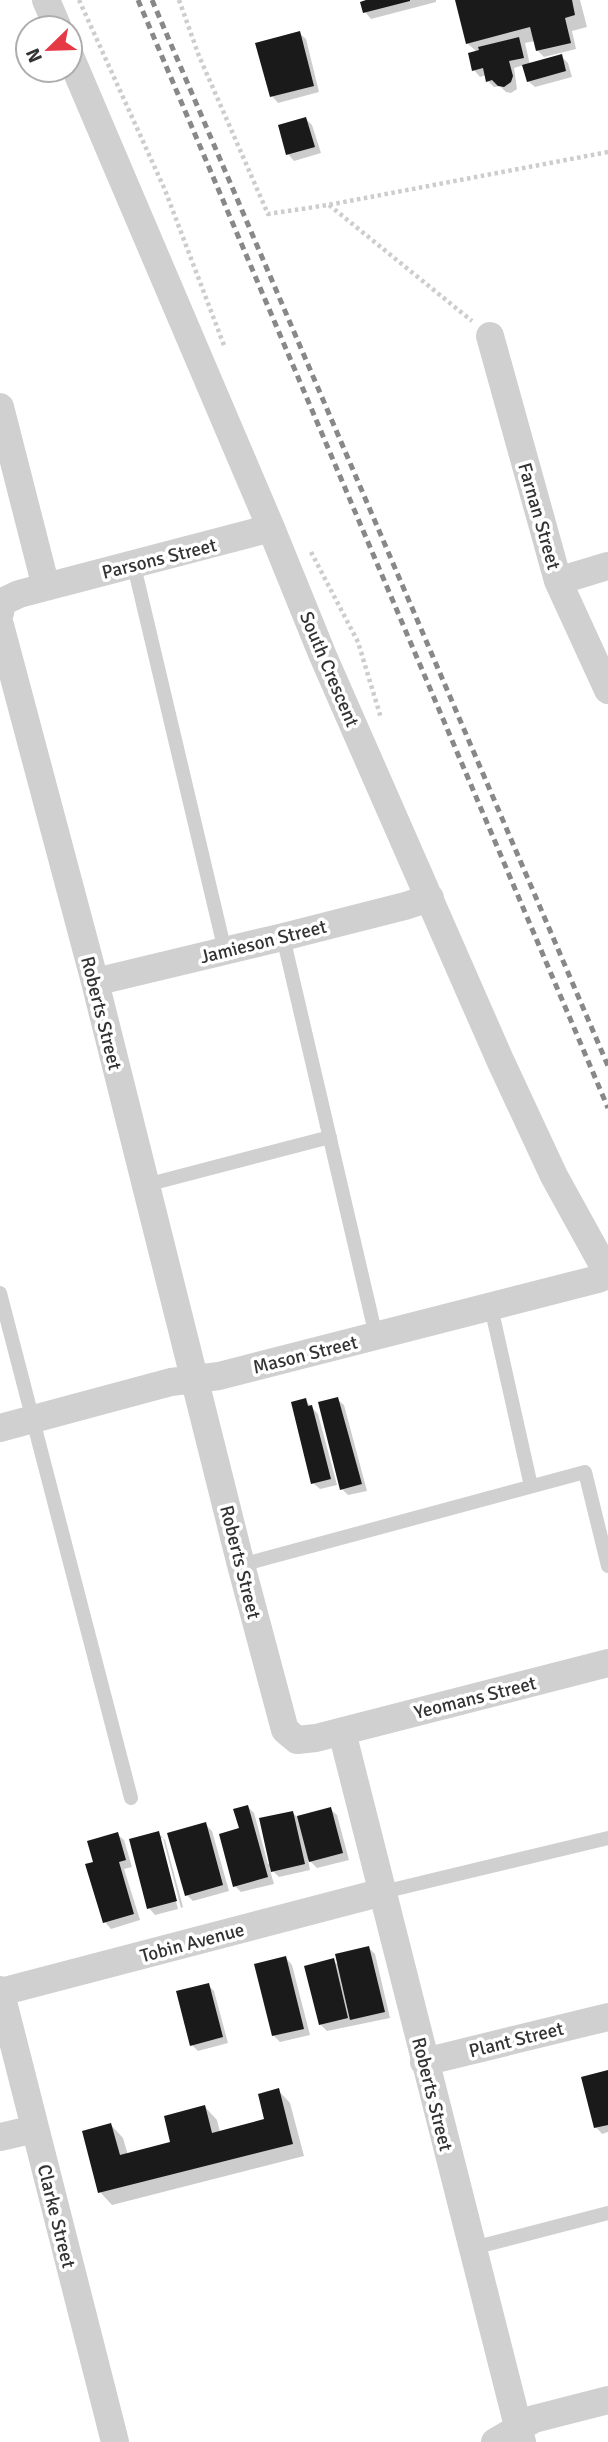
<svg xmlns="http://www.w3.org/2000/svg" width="608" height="2442" font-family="Signika,sans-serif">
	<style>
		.shadow { fill: #0003 }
		.building { fill: #1a1a1a }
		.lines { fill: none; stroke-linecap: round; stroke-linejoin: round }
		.path { stroke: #cdcdcd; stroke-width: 4.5; stroke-dasharray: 3.5 3.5; stroke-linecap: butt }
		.service { stroke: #d0d0d0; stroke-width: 14 }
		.minor { stroke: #d0d0d0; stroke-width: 28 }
		.rail { stroke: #888; stroke-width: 5; stroke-dasharray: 7 5; stroke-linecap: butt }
		.labels { text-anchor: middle; stroke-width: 7; stroke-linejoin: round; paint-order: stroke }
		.street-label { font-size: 19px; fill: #333; stroke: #fff }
	</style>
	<rect width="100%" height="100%" fill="#fff"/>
	<path class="shadow" d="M367 0H436V2L371 19 365 12Z
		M457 0H580L587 27 572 31 576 49 544 57 538 51 535 41 525 43 530 65 561 56 568 63 572 77 535 87 528 81 524 65 514 68 517 89 511 93 506 92 500 86 494 87 488 81 486 75 480 77 474 70 477 52 467 43Z
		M299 33 306 39 319 92 278 103 272 96Z
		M306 119 312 125 321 153 294 161 288 154Z
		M337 1399 344 1405 367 1491 348 1495 342 1489Z
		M305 1400 318 1414 337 1485 320 1489 313 1483Z
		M247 1806 254 1813 268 1864 271 1863 293 1813 297 1817 330 1809 337 1815 349 1860 317 1868 308 1859 310 1870 279 1877 269 1867 274 1884 241 1892 235 1886 241 1829Z
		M205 1824 212 1831 229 1891 193 1901 187 1895Z
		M158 1833 165 1840 183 1907 181 1908 163 1838H159L178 1909 155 1915 149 1908Z
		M117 1834 124 1840 132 1867 124 1869 140 1920 111 1929 105 1922Z
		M369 1948 375 1954 390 2018 327 2031 320 2024 333 1960 339 1966Z
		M286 1958 292 1965 310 2035 280 2042 274 2036Z
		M208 1985 214 1991 228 2043 198 2051 192 2045Z
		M608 2072V2132L602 2134 596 2127Z
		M278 2090 290 2103 304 2156 112 2205 100 2192 111 2125 123 2138 128 2155 173 2143 205 2107 217 2120 220 2132 267 2121Z"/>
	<path class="building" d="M366 0H410V1L363 13 360 2Z
		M455 0H572L575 15 565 18 571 43 536 51 530 27 466 44Z
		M300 31 314 86 270 97 255 43Z
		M519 37 524 58 509 61 513 76 511 82 504 87 498 86 492 80 486 82 483 68 472 71 468 53 479 50 478 47Z
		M562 54 566 71 527 82 522 65Z
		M306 117 315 147 286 155 278 125Z
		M338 1397 362 1484 340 1490 318 1402Z
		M306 1398 308 1406 312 1405 331 1479 311 1484 291 1402Z
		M248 1805 268 1877 233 1887 219 1834 239 1828 233 1809Z
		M331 1807 343 1853 309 1862 297 1816Z
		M293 1811 305 1864 271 1872 259 1818Z
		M206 1822 223 1885 185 1896 167 1833Z
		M159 1831 177 1901 147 1909 129 1839Z
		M118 1832 126 1860 119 1862 134 1914 103 1923 85 1864 93 1862 87 1841Z
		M369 1946 385 2012 350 2020 335 1954Z
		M286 1956 304 2029 272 2036 254 1964Z
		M334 1958 348 2018 319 2025 304 1966Z
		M209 1983 223 2037 190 2046 176 1991Z
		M608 2070V2125L594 2128 581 2077Z
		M279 2088 293 2144 98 2193 82 2131 111 2123 120 2155 170 2142 164 2116 205 2105 212 2133 264 2119 258 2094Z"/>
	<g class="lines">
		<path class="path" d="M79 0 165 190 225 348
			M179 0 199 56 268 214 328 205 608 152
			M329 205 472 321
			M311 552 358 642 381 718"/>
		<path class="service" d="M134 566 225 951
			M283 937 376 1336
			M146 1185 330 1137
			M0 1293 131 1798
			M491 1307 531 1486
			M241 1565 585 1472 608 1566
			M383 1892 608 1838
			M473 2248 608 2213"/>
		<path class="minor" d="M46 0 58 28
			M70 56 271 528 323 656 500 1060 554 1176 608 1274
			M490 336 558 581 608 690
			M0 407 46 587
			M558 581 608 566
			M0 613 2 602 19 594 271 528
			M0 625 95 982 241 1565 285 1730 297 1740 316 1738 608 1663
			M95 982 283 937 405 906 430 898
			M0 1428 171 1382 219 1376 598 1279 608 1275
			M342 1732 522 2442
			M0 1990 115 2442
			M1 1992 383 1892
			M424 2062 608 2017
			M0 2137 35 2129
			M495 2442 534 2419 608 2400"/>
		<path class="rail" d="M138 0 608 1108
			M152 0 608 1066"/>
	</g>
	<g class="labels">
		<g class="street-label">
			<text transform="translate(540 516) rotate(74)" y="7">Farnan Street</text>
			<text transform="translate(159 558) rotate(-14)" y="7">Parsons Street</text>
			<text transform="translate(330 669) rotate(67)" y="7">South Crescent</text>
			<text transform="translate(263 941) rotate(-14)" y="7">Jamieson Street</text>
			<text transform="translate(102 1013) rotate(76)" y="7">Roberts Street</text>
			<text transform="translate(305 1354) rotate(-14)" y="7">Mason Street</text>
			<text transform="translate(241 1562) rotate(76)" y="7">Roberts Street</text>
			<text transform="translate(475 1697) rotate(-14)" y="7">Yeomans Street</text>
			<text transform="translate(192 1942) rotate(-15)" y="7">Tobin Avenue</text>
			<text transform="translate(516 2039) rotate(-14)" y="7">Plant Street</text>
			<text transform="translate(433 2094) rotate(76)" y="7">Roberts Street</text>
			<text transform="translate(57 2216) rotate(76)" y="7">Clarke Street</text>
		</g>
	</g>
	<g transform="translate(49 49) rotate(247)"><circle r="33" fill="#ffffff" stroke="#adadad" stroke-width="2"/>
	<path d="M0-5L12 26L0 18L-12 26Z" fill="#e63946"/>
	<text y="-10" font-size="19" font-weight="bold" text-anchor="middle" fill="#333333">N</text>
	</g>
</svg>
